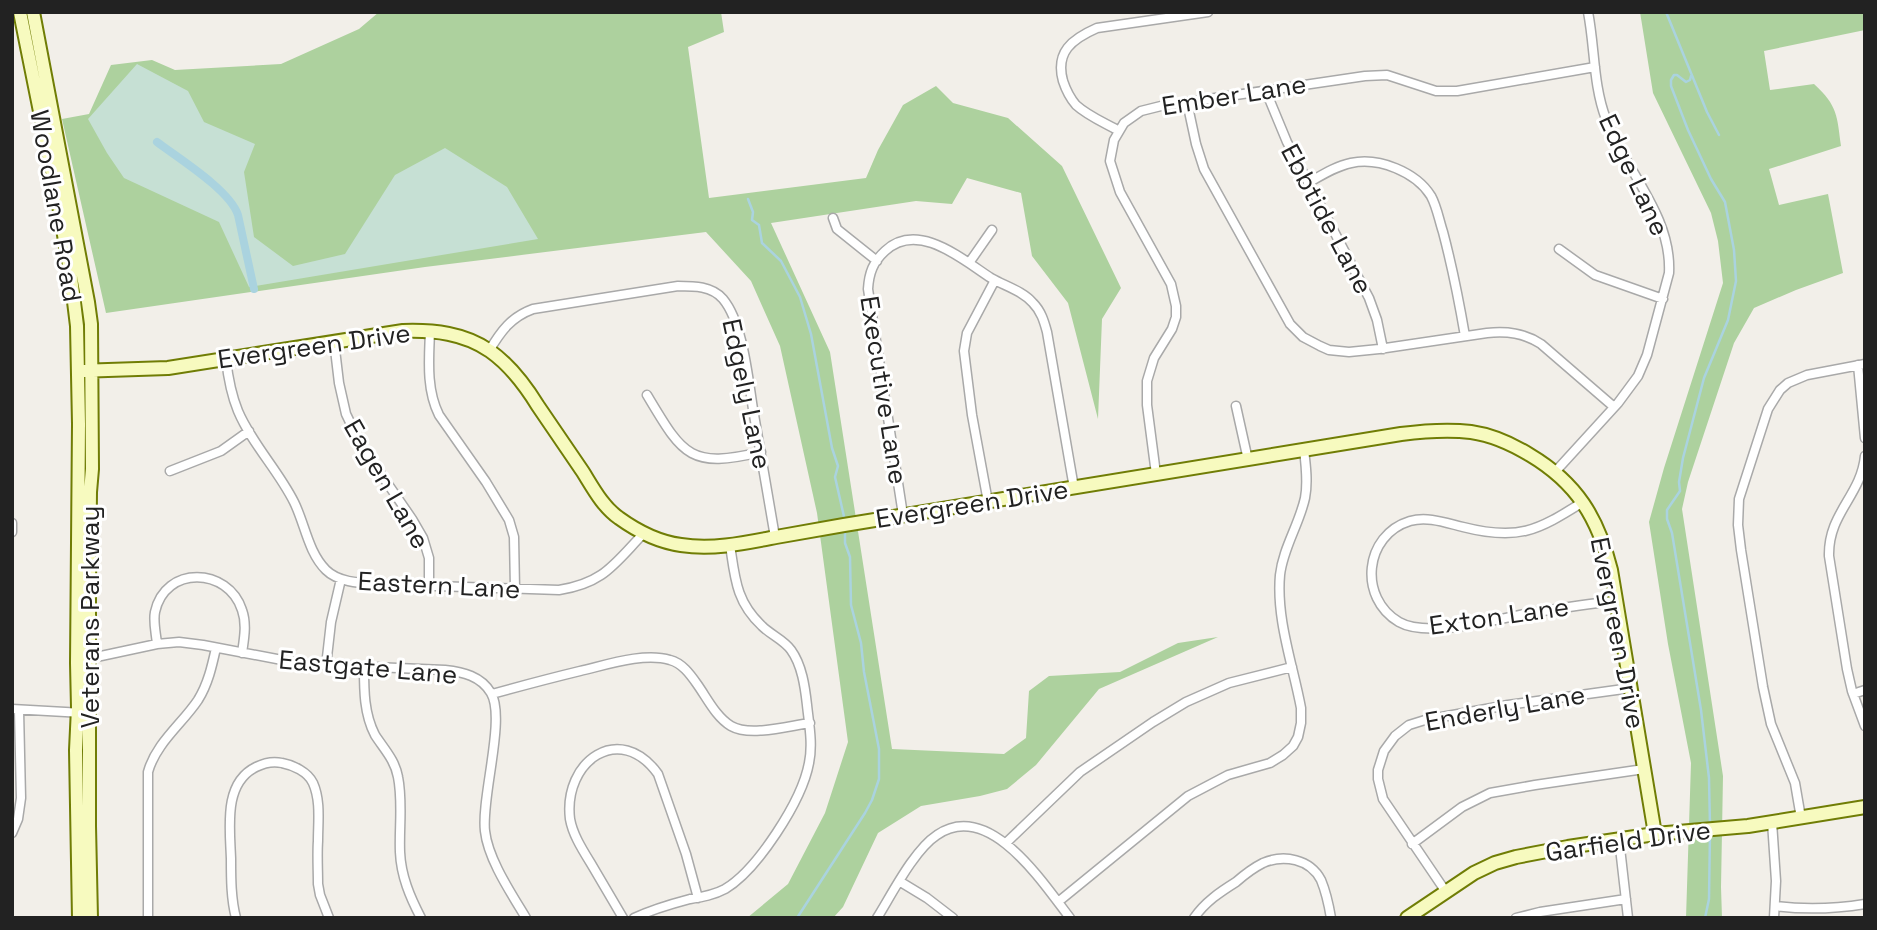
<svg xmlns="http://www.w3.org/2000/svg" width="1877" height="930" font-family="'Space Grotesk',sans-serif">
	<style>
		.forest { fill: #add19e }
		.wetland { fill: #c6e0d4 }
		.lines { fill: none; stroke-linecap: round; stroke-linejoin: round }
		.stream { stroke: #aad3df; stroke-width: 2.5 }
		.canal { stroke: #aad3df; stroke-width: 8 }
		.street-casing { stroke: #a9a9a9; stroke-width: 11 }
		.secondary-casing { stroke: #707d05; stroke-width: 16 }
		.street { stroke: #fff; stroke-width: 8 }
		.secondary { stroke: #f7fabf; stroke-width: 12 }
		.labels { text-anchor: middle; stroke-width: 6; stroke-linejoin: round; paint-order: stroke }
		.street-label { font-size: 26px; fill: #222; stroke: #fff }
	</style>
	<rect width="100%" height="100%" fill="#f2efe9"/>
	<path class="forest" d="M379 12H721L724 32 688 47 709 198 866 178 878 150 903 105 936 86 953 103 1008 118 1062 166 1121 288 1102 319 1098 419 1068 303 1032 256 1021 193 967 178 952 204 916 201 771 223 830 352 892 749 1004 754 1026 738 1029 691 1049 676 1120 672 1178 643 1218 637 1099 689 1036 765 1007 789 980 796 921 806 878 833 843 907 833 918H747L788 884 825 813 848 742 817 513 780 346 751 281 706 232 425 267 106 313 62 119 89 114 111 65 152 60 175 70 281 64 359 29Z
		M1640 12H1865V30L1764 51 1770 90 1814 84C1838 106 1837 116 1841 146L1769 169 1779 205 1828 194 1843 273 1796 290 1754 308 1734 343 1688 482 1682 509 1723 776 1721 887 1722 918H1686L1691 763 1668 644 1649 522 1664 468 1723 283 1718 241 1711 213 1653 93Z"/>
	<path class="wetland" d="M137 64 188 91 204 122 255 144 244 172 254 237 293 266 345 254 395 175 445 148 507 187 538 239 249 287 219 222 124 178 107 153 88 119Z"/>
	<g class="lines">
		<path class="stream" d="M1666 12 1707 112 1719 135
			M1691 76 1690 80 1686 82 1677 75H1674L1671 80V86L1688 130 1711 179 1725 202 1734 250 1736 281 1728 320 1704 378 1683 458 1679 482 1680 491 1667 510V519L1672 533 1701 710 1709 778 1710 826
			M748 199 753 212 752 220 759 225 762 243 781 261 800 297 811 334 832 448 838 466 835 477 845 521
			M797 918 865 813 872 800 879 779V749L864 672 861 643 851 605 850 557 845 543V528
			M1705 918 1709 899 1710 833"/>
		<path class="canal" d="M157 142C178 158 230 190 238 215L254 289"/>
		<defs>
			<path id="street" d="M1267 90 1270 101 1287 142 1369 298 1377 320 1383 349
				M1187 102 1196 144 1204 169 1290 324 1303 337 1320 346 1329 350 1349 352 1379 349 1487 333C1507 331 1524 333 1541 344L1614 407
				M1119 131C1105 123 1088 116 1076 105 1070 98 1066 90 1063 81 1055 52 1072 39 1097 28L1208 12
				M1308 183C1322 175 1336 166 1351 163 1379 157 1416 172 1431 196 1437 207 1439 220 1443 232 1452 266 1459 301 1465 336
				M833 218 837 229 877 261
				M1559 249 1595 275 1663 299
				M969 263 992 230
				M430 331C429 359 426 389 439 415L486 482 509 520 514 537 515 589
				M334 341 339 383 346 414 361 445 412 519 423 538 429 558V586
				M489 351C501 331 511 317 533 309L678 286C694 286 712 286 723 299 743 323 748 378 753 409 760 452 768 494 775 537
				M226 359C228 377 231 394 238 411 252 444 278 470 294 502 305 524 308 552 326 570 338 582 359 583 376 584L559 590C604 583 614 564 644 533
				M1858 365 1865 438
				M647 395C683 455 689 469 761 452
				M1236 406 1248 460
				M1865 456C1861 496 1828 513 1829 556L1847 669 1852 691 1865 726
				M170 471 221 451 249 431
				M1555 472 1618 403 1638 376 1647 355 1669 273C1672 215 1625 170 1606 119 1593 85 1595 48 1588 12
				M1156 474 1147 405V381L1154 358 1172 329 1176 317V306L1171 284 1120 192 1110 161 1114 140 1124 123 1141 111 1161 106 1365 76 1387 75 1436 91H1457L1595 67
				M988 502 972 415 964 351 967 333 995 280
				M1583 502C1537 531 1518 541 1463 527 1446 523 1428 516 1410 521 1364 535 1358 598 1399 622 1427 638 1494 620 1525 614 1555 609 1585 604 1615 601
				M903 515 868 289C869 273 873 262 885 251 918 220 963 260 991 278 1005 286 1023 291 1033 303 1041 311 1044 321 1047 332L1074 488
				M12 523V532
				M157 644C156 633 153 622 155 612 165 565 228 567 242 610 247 624 244 639 242 653
				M87 659 157 644 179 642 203 645 303 664 445 670C463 672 481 676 491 693 506 718 481 798 485 831 488 859 511 893 526 918
				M326 666 331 622 341 579
				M364 667C364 690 364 714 375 735 384 749 395 760 398 777 403 802 399 827 400 852 401 876 410 897 421 918
				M492 694C521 686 551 678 580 671 606 665 644 652 670 660 682 663 690 674 697 684 707 698 716 717 731 726 750 737 788 726 810 723
				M1853 694 1865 690
				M12 709 83 713
				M1801 818 1795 783 1771 724 1763 687 1741 550 1738 525 1739 499 1768 409 1780 390 1788 383 1807 375 1865 364
				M1772 822 1776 881 1774 918
				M12 833 18 819 21 798 19 710
				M1619 839 1628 918
				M1006 843 1080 772 1153 722 1186 702 1229 683 1292 667
				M1412 844 1462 807 1490 793 1535 785 1644 769
				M899 881 927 898 953 918
				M1446 892 1383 799 1378 779V770L1384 751 1395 736 1409 725 1425 720 1508 705 1631 688
				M1058 902 1188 796 1228 775 1270 763 1283 755 1293 746 1298 737 1301 723V708C1293 665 1276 619 1280 575 1283 548 1299 525 1305 498 1308 483 1306 466 1304 450
				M1775 906C1806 910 1834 909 1865 904
				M148 918V772C156 743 182 724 198 700 208 684 212 666 216 648
				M236 918C231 899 231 878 231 859 230 828 223 783 256 767 264 763 273 761 282 763 293 765 308 772 313 783 321 801 318 822 318 841 317 855 318 870 318 884L320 895 329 918
				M623 918C613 901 603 884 593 867 584 852 573 836 570 819 563 761 620 721 658 774L686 854 698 898
				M634 918C651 910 671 904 690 899 702 897 714 895 725 889 757 870 802 801 809 763 813 744 809 724 807 705 805 687 802 665 791 650 784 640 771 635 762 626 736 602 735 578 730 545
				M877 918C892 894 914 850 937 835 989 799 1043 883 1070 918
				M1194 918C1205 902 1220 892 1236 882 1244 875 1253 868 1263 863 1284 854 1310 859 1321 880 1326 892 1329 906 1331 918
				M1516 918 1540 912 1626 899"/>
			<path id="secondary" d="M20 12 60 211 71 277 77 326 79 424 77 663 78 708 76 750 79 918
				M33 12 88 302 91 324 92 469 90 492 89 588V826L91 918
				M78 371 168 368 403 331C434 330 464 333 490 351 510 365 525 385 538 406 553 428 568 450 583 472 593 488 603 507 619 518 637 531 659 542 681 545 713 550 745 543 776 537 799 533 822 529 844 525L1401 434C1424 431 1447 429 1471 432 1492 435 1512 444 1530 455 1577 483 1598 518 1611 570L1655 834
				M1407 918 1474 873 1495 863 1516 857 1568 847 1655 834 1748 826 1865 807"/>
		</defs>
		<use href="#street" class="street-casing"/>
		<use href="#secondary" class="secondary-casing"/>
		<use href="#street" class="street"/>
		<use href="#secondary" class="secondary"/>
	</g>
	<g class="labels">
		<g class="street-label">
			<text transform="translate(1234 95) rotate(-9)" y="9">Ember Lane</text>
			<text transform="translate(1634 175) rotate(65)" y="9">Edge Lane</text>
			<text transform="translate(56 206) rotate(80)" y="9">Woodlane Road</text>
			<text transform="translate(1327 219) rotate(62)" y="9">Ebbtide Lane</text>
			<text transform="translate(314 346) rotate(-8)" y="9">Evergreen Drive</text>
			<text transform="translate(884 390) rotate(81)" y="9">Executive Lane</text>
			<text transform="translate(747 394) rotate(78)" y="9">Edgely Lane</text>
			<text transform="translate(387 484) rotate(60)" y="9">Eagen Lane</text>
			<text transform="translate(972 504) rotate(-9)" y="9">Evergreen Drive</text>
			<text transform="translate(439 585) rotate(3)" y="9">Eastern Lane</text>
			<text transform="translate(1499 616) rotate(-8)" y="9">Exton Lane</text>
			<text transform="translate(90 617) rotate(-90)" y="9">Veterans Parkway</text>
			<text transform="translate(1618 633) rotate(79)" y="9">Evergreen Drive</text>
			<text transform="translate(368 667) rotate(5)" y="9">Eastgate Lane</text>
			<text transform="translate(1505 708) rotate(-10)" y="9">Enderly Lane</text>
			<text transform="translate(1628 841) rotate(-8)" y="9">Garfield Drive</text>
		</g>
	</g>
	<rect width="1877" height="930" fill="none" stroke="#222222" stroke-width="28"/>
</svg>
